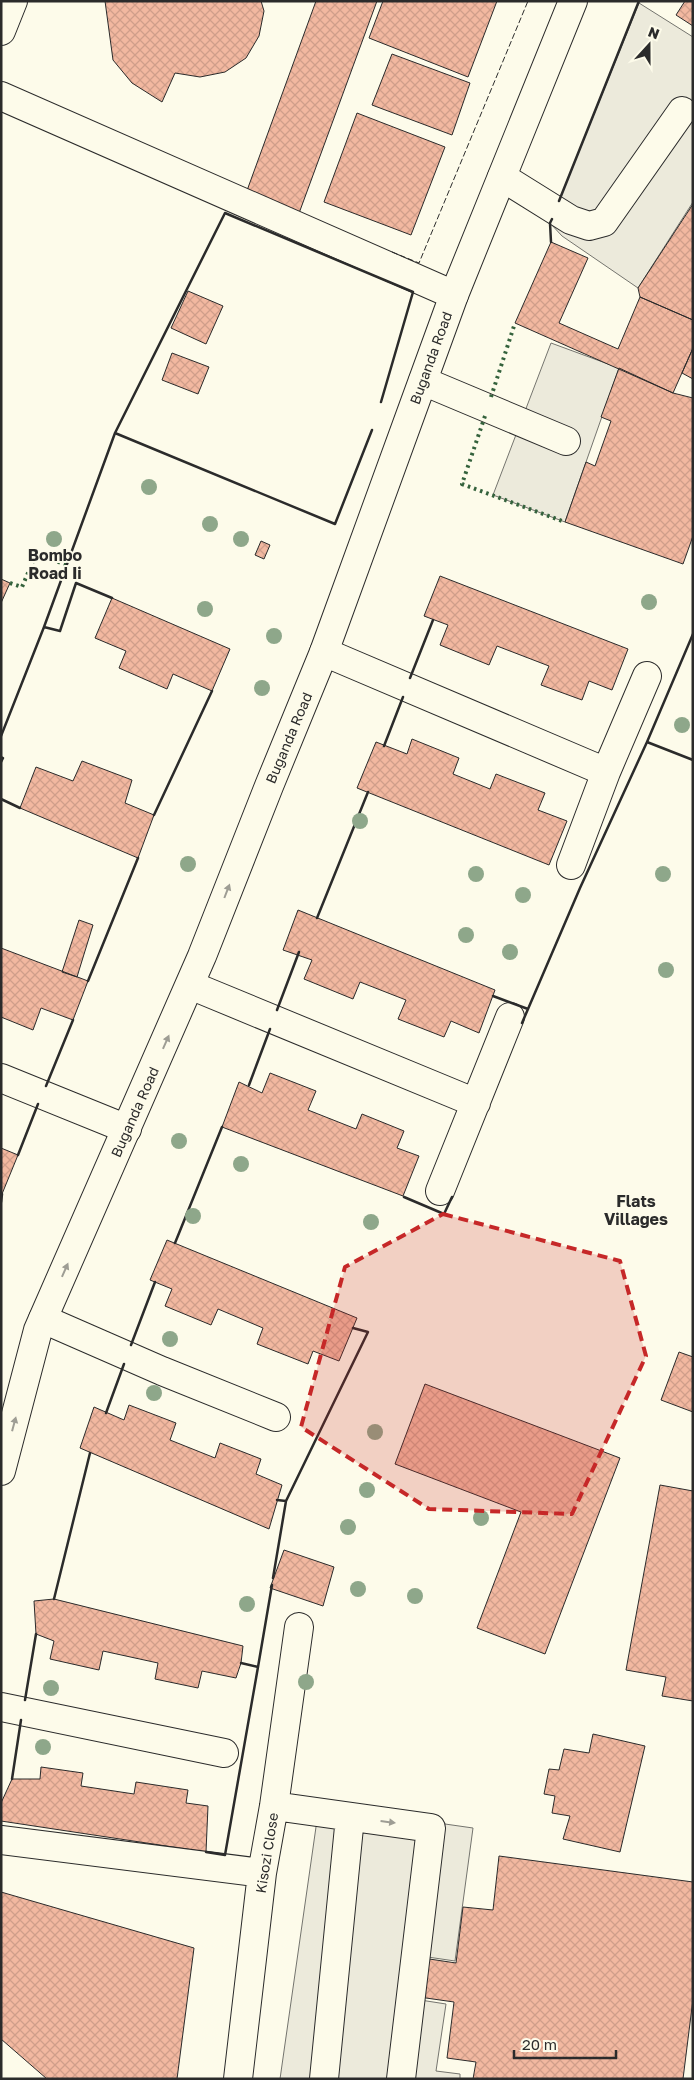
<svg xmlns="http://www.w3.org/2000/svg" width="694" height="2080" font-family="'Golos Text',sans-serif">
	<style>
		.parking { fill: #eceadb; stroke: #74746e }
		.building { fill: url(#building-cross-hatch); stroke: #2b2b2b }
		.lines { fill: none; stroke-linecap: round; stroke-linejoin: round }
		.minor-casing { stroke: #2b2b2b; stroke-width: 30 }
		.major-casing { stroke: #2b2b2b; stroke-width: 30 }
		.minor { stroke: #fdfbea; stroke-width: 28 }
		.major { stroke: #fdfbea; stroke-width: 28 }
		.hedge { stroke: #34623c; stroke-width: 4; stroke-dasharray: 2.5 4; stroke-linecap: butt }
		.fence { stroke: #2b2b2b; stroke-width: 1; stroke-dasharray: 6 2.5; stroke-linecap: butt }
		.wall { stroke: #2b2b2b; stroke-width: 2.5 }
		.tree { fill: #8ea78a }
		.oneway { fill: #9e9d94 }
		.marked { fill: #c62828; fill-opacity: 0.2; stroke: #c62828; stroke-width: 4; stroke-dasharray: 10 6; stroke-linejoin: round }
		.labels { text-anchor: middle; stroke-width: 4; stroke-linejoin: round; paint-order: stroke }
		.street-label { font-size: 14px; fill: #2b2b2b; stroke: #fdfbea }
		.quarter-label { font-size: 16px; font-weight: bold; fill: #2b2b2b; stroke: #fdfbea }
	</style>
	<defs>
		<pattern id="building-cross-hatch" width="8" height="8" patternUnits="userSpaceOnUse" patternTransform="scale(1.25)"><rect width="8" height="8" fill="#f2b8a0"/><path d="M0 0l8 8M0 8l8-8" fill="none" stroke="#d09e8a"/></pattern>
	</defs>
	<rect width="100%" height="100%" fill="#fdfbea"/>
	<path class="parking" d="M639 3 693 37V202L638 288 562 236 550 223Z
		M551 343 619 368 565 522 493 495Z
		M319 1806 473 1828 455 1961 407 1954 401 1997 446 2004 436 2071 460 2074V2079H280Z"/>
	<path class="building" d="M105 1H261L264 11 259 36 246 58 225 72 200 77 175 73 162 102 132 83 113 60Z
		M316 1H377L298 216 245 196Z
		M383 1H497L468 77 369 38Z
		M685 1H693V26L676 15Z
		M392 54 470 83 452 135 372 105Z
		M357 113 445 147 411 235 324 202Z
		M693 204V320L640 297 638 288Z
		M551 242 588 258 559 323 618 349 640 297 693 320V348L673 393 515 323Z
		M188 291 223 306 206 344 171 328Z
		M693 348V379L682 373Z
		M172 353 209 367 198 394 162 380Z
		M619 368 673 393 693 398V536L683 564 565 522 586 462 595 466 611 421 601 417Z
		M261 541 270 545 264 559 255 555Z
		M440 576 628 649 612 690 589 681 582 700 541 685 549 666 497 646 489 665 440 645 448 625 424 616Z
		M1 579 10 583 1 603Z
		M112 598 230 649 212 691 173 674 167 689 119 668 126 651 95 638Z
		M412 739 459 758 453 774 490 789 496 774 545 793 538 810 567 821 549 865 357 788 376 742 407 754Z
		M82 761 132 780 125 803 154 815 138 858 20 808 36 767 73 781Z
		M298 910 495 990 479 1033 451 1021 444 1037 398 1019 406 1000 360 982 353 999 304 979 312 960 283 950Z
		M79 920 93 925 77 977 62 972Z
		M1 948 88 981 73 1020 41 1008 33 1030 1 1017Z
		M270 1073 316 1091 308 1110 356 1129 362 1114 404 1131 397 1148 419 1156 403 1196 222 1127 239 1082 262 1093Z
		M1 1148 18 1155 2 1194 1 1193Z
		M167 1240 357 1318 339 1361 313 1351 308 1364 257 1344 263 1328 218 1309 211 1325 165 1306 172 1289 150 1280Z
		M679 1352 693 1357V1412L661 1400Z
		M425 1384 620 1458 545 1654 477 1628 521 1512 395 1464Z
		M129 1405 176 1423 170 1440 215 1458 220 1443 261 1459 256 1474 282 1485 269 1529 80 1448 94 1407 124 1420Z
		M660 1485 693 1491V1701L662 1696 666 1677 626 1670Z
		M284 1550 334 1567 323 1606 270 1588Z
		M54 1599 243 1646 241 1663 236 1678 202 1671 198 1688 155 1679 158 1663 103 1651 99 1670 50 1659 54 1641 36 1634 34 1601Z
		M593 1734 645 1746 620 1852 563 1839 570 1816 552 1813 555 1796 544 1794 549 1769 559 1770 564 1749 589 1753Z
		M41 1767 83 1773 81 1786 134 1794 136 1782 188 1790 186 1803 208 1806 206 1852 1 1821V1803L12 1779H40Z
		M499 1856 693 1882V1999L683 2079H473L476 2062 447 2058 454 2002 412 1996 416 1957 456 1963 463 1907 493 1910Z
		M1 1892 194 1948 177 2079H47L1 2039Z"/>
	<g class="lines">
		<defs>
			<path id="minor" d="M1 96 454 295
				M502 177 571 220 589 226 604 222 682 111
				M423 381 566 441
				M324 652 606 772
				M571 865 606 772 647 676
				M190 985 476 1103
				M1 1078 127 1129
				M440 1191 510 1017
				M43 1319 162 1371 276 1417
				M1 1707 224 1753
				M274 1806 431 1828 401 2079
				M1 1840 262 1873
				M238 2079 262 1873 274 1806 299 1627
				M324 2079 350 1817"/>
			<path id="major" d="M1 31 13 1
				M1 1471 38 1330 202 956 269 786 324 652 454 295 573 1"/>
		</defs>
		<use href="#minor" class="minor-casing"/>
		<use href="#major" class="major-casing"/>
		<use href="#minor" class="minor"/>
		<use href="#major" class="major"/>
		<path class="hedge" d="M491 397 515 323
			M485 416 462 484 565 522
			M10 583 22 587 36 554 67 565"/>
		<path class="fence" d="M392 252 419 263 528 1"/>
		<path class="wall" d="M559 201 639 1
			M551 242 550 223 552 219
			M372 430 335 524 115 433 225 213 413 292 381 402
			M44 627 115 433
			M693 634 647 742 693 760
			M410 678 433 620
			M1 736 44 627 60 631 76 583 112 598
			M384 746 403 697
			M1 757 3 758 1 762
			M1 799 20 808
			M154 815 212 691
			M317 918 368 792
			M88 981 138 858
			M493 996 528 1009 522 1023
			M528 1009 580 888 647 742
			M277 1010 299 952
			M249 1085 270 1029
			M46 1086 73 1020
			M18 1155 38 1104
			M404 1197 444 1214 452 1197
			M1 1202 2 1194
			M175 1243 222 1127
			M131 1345 155 1282
			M106 1413 124 1364
			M286 1501 368 1332 353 1328
			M273 1578 286 1501 277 1500
			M54 1599 90 1453
			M258 1667 272 1585
			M25 1700 36 1634
			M12 1779 21 1720
			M206 1852 225 1855 258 1667 241 1663"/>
	</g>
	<g class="tree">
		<circle cx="149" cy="487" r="8"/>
		<circle cx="210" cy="524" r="8"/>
		<circle cx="54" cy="539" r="8"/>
		<circle cx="241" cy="539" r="8"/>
		<circle cx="649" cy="602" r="8"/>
		<circle cx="205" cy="609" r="8"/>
		<circle cx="274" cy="636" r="8"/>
		<circle cx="262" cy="688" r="8"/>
		<circle cx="682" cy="725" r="8"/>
		<circle cx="360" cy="821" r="8"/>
		<circle cx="188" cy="864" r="8"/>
		<circle cx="476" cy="874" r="8"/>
		<circle cx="663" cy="874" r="8"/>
		<circle cx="523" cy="895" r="8"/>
		<circle cx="466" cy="935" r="8"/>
		<circle cx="510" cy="952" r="8"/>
		<circle cx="666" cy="970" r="8"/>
		<circle cx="179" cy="1141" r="8"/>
		<circle cx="241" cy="1164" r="8"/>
		<circle cx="193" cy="1216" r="8"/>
		<circle cx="371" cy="1222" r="8"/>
		<circle cx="170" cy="1339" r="8"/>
		<circle cx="154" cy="1393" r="8"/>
		<circle cx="375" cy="1432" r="8"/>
		<circle cx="367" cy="1490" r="8"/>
		<circle cx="481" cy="1518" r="8"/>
		<circle cx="348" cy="1527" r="8"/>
		<circle cx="358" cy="1589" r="8"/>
		<circle cx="415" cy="1596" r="8"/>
		<circle cx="247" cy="1604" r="8"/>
		<circle cx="306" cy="1682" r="8"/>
		<circle cx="51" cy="1688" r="8"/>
		<circle cx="43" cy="1747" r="8"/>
	</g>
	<defs><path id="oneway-solid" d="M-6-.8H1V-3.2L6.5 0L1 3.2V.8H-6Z" transform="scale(1.25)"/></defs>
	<g class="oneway">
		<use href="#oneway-solid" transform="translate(227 891) rotate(-69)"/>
		<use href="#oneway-solid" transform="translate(166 1042) rotate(-66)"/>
		<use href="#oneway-solid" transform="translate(65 1270) rotate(-66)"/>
		<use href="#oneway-solid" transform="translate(14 1424) rotate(-75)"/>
		<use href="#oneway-solid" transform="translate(388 1822) rotate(7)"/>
	</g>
	<path class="marked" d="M443 1214 620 1261 646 1356 572 1514 429 1509 301 1427 345 1267Z"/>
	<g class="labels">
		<g class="street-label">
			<text transform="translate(431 358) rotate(-70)" y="5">Buganda Road</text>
			<text transform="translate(289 738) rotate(-67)" y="5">Buganda Road</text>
			<text transform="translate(135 1112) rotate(-66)" y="5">Buganda Road</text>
			<text transform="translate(267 1853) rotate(-81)" y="5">Kisozi Close</text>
		</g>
		<g class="quarter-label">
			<text x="55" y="561">Bombo<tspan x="55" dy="18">Road Ii</tspan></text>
			<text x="636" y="1207">Flats<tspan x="636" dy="18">Villages</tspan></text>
		</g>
	</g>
	<rect width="694" height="2080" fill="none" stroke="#2b2b2b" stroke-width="5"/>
	<g transform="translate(649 45) rotate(21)" stroke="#fdfbea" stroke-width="4" paint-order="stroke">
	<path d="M0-4L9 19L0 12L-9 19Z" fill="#2b2b2b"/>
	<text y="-8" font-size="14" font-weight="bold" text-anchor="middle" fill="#2b2b2b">N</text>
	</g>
	<path d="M514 2050v8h102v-8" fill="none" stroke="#2b2b2b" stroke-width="2.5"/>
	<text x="522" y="2050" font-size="15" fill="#2b2b2b" stroke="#fdfbea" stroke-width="4" paint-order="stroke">20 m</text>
</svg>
